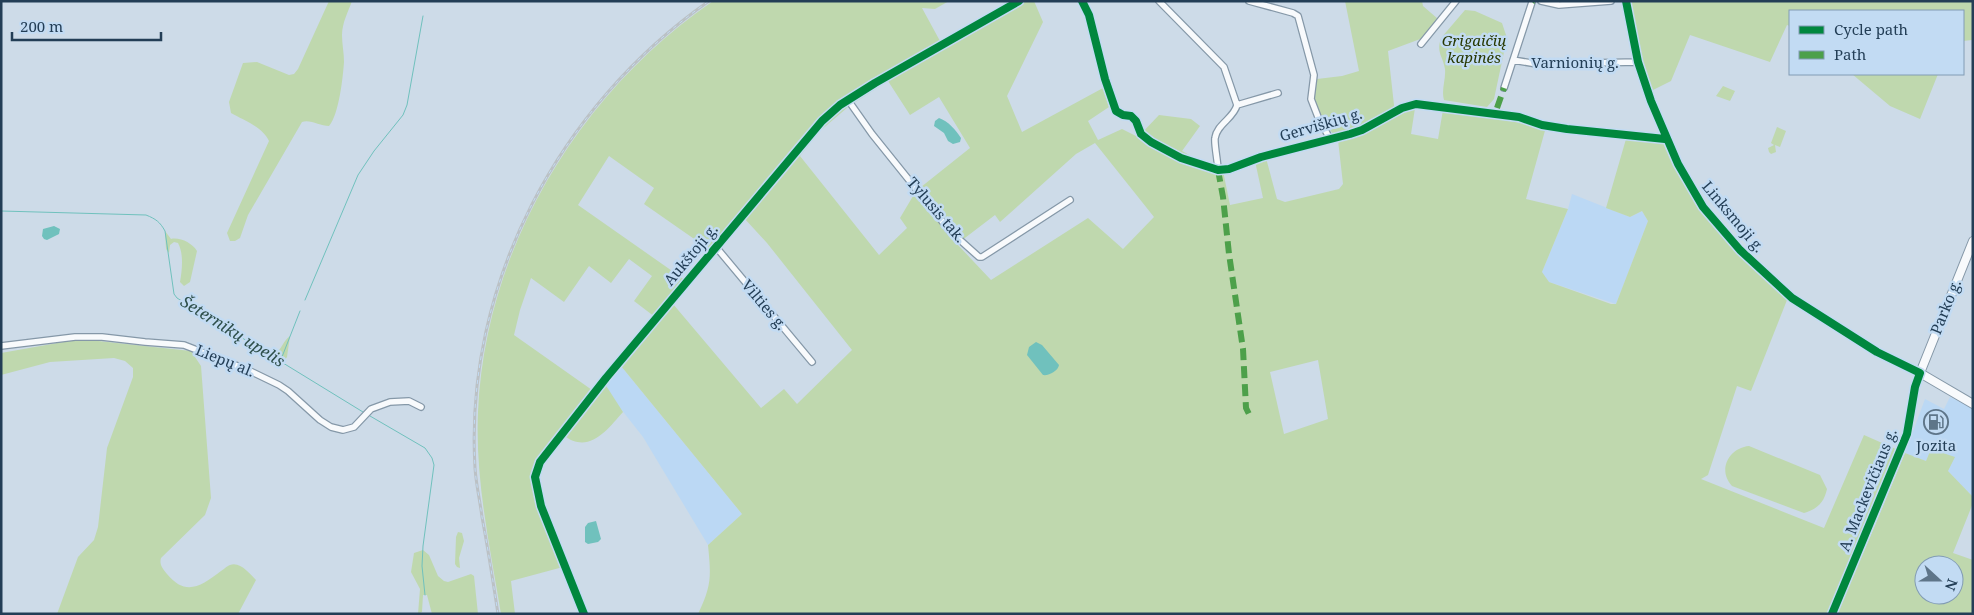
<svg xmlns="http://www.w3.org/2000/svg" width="1974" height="615" font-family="'Noto Serif',serif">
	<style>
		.built { fill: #bbd8f4 }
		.green { fill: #bfd8ae; fill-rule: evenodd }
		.water { fill: #70c1bd }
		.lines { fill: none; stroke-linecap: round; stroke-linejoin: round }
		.stream { stroke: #70c1bd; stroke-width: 1 }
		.minor-casing { stroke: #8598a8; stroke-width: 8 }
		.major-casing { stroke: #8598a8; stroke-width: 10 }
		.minor { stroke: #f8fafc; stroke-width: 5.5 }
		.major { stroke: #f8fafc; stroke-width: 8 }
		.rail-casing { stroke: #bbc1c5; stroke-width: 3 }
		.rail { stroke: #c2dbf3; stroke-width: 1; stroke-dasharray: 4; stroke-linecap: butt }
		.quiet { stroke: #4da04a; stroke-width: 6; stroke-dasharray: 12 6; stroke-linecap: butt }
		.cycleway-casing { stroke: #c2dbf3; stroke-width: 11 }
		.cycleway { stroke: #00873e; stroke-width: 8 }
		.labels { text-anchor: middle; stroke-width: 5; stroke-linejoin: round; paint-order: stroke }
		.park-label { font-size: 15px; font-style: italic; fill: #273801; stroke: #c2dbf3 }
		.street-label { font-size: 15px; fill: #233e56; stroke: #c2dbf3 }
		.poi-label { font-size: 15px; fill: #233e56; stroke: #c2dbf3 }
		.water-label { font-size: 16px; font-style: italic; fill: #2e4f4b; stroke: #c2dbf3 }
	</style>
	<rect width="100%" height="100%" fill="#cddbe8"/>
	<path class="built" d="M1572 194 1630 217 1642 211 1648 221 1616 304 1549 282 1542 272 1568 209Z
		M621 366 742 514 708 545 643 437 617 404 605 384Z
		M1950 397 1973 408V497L1948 471 1954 458 1931 449 1926 461 1905 453 1925 399 1944 409Z"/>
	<path class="green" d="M329 1H352C348 12 342 23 342 35 342 44 344 53 344 62 343 77 339 115 329 126 320 126 310 119 302 122L248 215 240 238 235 241H230L227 233 269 141C263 127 243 120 231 113L229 102 243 63 257 62 289 75 294 74 298 69Z
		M713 1H949L935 9 922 8 940 41 855 93 833 108 814 126 710 250 644 204 654 188 609 156 578 205 685 280 655 317 634 301 652 276 629 259 611 283 589 266 564 302 531 278 520 310 514 335 592 390 535 464C525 490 552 542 563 567L511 581 515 614H501C490 547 475 480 478 412 485 248 579 93 713 1Z
		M1025 1H1034L1043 22 1007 96 1022 132 1103 88 1109 107 1088 121 1098 140 1122 129 1138 137 1159 115 1191 119 1200 126 1182 151C1195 158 1208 167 1222 166L1230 205 1263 198 1255 161 1266 158 1277 199 1285 202 1339 189 1343 184 1338 140 1323 121 1314 100V92L1317 79 1342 76 1359 71 1345 1H1422L1423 6 1438 19 1423 38 1388 51 1395 114 1415 108 1411 134 1438 139 1443 110 1546 127 1526 199 1568 209 1542 272 1549 282 1611 304H1616L1648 221 1642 211 1630 217 1606 208 1626 139 1665 142 1678 170 1696 203 1739 255 1787 300 1751 391 1737 386 1708 475 1701 479 1824 528 1864 435 1898 450 1829 614H698C712 585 711 576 708 545L742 514 621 366 673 304 761 408 784 389 797 404 852 350 767 243 744 218 820 126 841 109 912 64ZM888 81 910 115 939 97 970 148 916 191 900 218 907 228 879 255 800 156 820 131 848 107ZM1095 143 1154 217 1123 249 1088 218 991 280 957 244 995 215 1000 222 1076 154ZM1318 360 1328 419 1284 434 1270 372Z
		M1630 1H1973V37L1972 40 1963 41V11H1790V26L1787 25 1770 62 1690 35 1671 81 1651 91 1641 54Z
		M1465 10 1475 11 1502 23 1507 38 1494 99 1487 107 1444 100C1441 90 1446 80 1445 69 1443 56 1436 53 1441 38Z
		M1852 74H1938L1920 119 1890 106Z
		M1723 86 1735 91 1730 101 1716 96Z
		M1777 127 1786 131 1780 147 1775 145 1776 152 1771 154 1769 152 1768 148 1774 145 1771 143Z
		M165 231 171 239C180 237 192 243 197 251L190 282 184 286 180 282C182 270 184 254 178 243L174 242 170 245 169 253 166 249Z
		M290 336 287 357 281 365 275 363 254 349 262 348 275 354C282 349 283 341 290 336Z
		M80 339 191 351 201 366 211 498 205 515 161 558C159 565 163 569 167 574 186 597 201 586 221 571 223 570 227 566 230 565 240 561 250 574 256 580L238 614H57L78 557 94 540 98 527 107 448 133 377V368L125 361 114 358 50 362 1 375V353Z
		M605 384 623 412C607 430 589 455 563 435Z
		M1749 446 1820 475 1827 489C1824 503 1817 509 1804 513L1732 486C1717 470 1729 448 1749 446Z
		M1931 449 1955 457 1948 471 1973 497V503L1953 553 1973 560V614H1836L1871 535 1905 453 1926 461ZM1924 565H1954V595H1924Z
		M458 532 462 533 464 541 459 558 460 568 457 567 455 564 456 537Z
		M423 550 429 555 438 576 444 581 448 582 471 574 474 576 478 614H432L427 595H423L422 612 418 614 420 589 411 572 414 553Z"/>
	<path class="water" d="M939 118C948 121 956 130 961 138L960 142 953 144 948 141 944 133 934 126 935 121Z
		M54 226 60 229 59 234 47 240 44 239 42 236 43 229Z
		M1036 342 1042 345 1059 365C1058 371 1049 376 1043 375L1027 355 1029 347Z
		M596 521 601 539 598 542 588 544 585 542V527L588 523Z"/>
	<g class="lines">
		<path class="stream" d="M1 211 146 215C156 219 160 222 165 231L174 294 177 298 363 412
			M305 300 358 175 374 151 403 115 407 105 423 16
			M280 362 300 311
			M370 416 425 448 432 458 434 465 423 546 422 566 425 595"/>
		<defs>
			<path id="minor" d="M1082 1 1089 15 1105 79 1116 111 1123 115 1131 116 1136 121 1141 134 1151 142 1181 158 1212 168 1218 170 1229 169 1261 157 1350 134 1362 130 1402 108 1416 104 1519 117 1542 125 1567 129 1665 139
				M1159 1 1224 67 1237 105
				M1249 1 1293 13 1298 16 1314 75 1311 99 1318 117 1330 139
				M1541 1 1559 5 1611 1
				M1626 1 1638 62 1651 101 1678 164 1703 207 1740 250 1792 298 1877 352 1920 373 1915 387 1907 434 1832 614
				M1421 44 1456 1
				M1513 60 1537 64 1638 62
				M1504 88 1532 2
				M848 100 872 134 950 231 979 257H982L1070 200
				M1218 170C1218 162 1214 144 1215 138 1217 124 1234 118 1237 105L1278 93
				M716 247 812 362
				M1 346 75 337H102L145 342 184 345 248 370 279 385 288 391 320 420 331 427 343 430 354 427 371 409 390 402 409 401 421 407
				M584 614 541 506 535 477 540 462 606 378 822 121 840 105 875 83 1019 1"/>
			<path id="major" d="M1973 241 1920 373 1973 404"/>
		</defs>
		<use href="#minor" class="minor-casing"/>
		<use href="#major" class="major-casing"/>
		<use href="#minor" class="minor"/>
		<use href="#major" class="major"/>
		<defs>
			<path id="rail" d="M498 614C493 581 488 549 482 517 480 501 476 484 475 468 464 284 559 106 709 1"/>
		</defs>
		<use href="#rail" class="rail-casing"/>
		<use href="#rail" class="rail"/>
		<path class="quiet" d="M1532 2 1533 1
			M1497 108 1504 88
			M1218 170 1223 197 1229 254 1243 349 1246 408 1249 414"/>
		<defs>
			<path id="cycleway" d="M1082 1 1089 15 1105 79 1116 111 1123 115 1131 116 1136 121 1141 134 1151 142 1181 158 1212 168 1218 170 1229 169 1261 157 1350 134 1362 130 1402 108 1416 104 1519 117 1542 125 1567 129 1665 139
				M1626 1 1638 62 1651 101 1678 164 1703 207 1740 250 1792 298 1877 352 1920 373 1915 387 1907 434 1832 614
				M584 614 541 506 535 477 540 462 606 378 822 121 840 105 875 83 1019 1"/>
		</defs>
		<use href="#cycleway" class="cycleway-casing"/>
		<use href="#cycleway" class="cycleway"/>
	</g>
	<defs>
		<symbol id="fuel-ring" viewBox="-11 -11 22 22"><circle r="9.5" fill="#c2dbf3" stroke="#5e7589" stroke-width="1.5"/><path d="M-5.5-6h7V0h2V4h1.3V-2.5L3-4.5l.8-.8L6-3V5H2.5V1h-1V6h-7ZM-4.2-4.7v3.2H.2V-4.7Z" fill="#5e7589"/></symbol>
	</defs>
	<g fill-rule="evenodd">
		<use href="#fuel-ring" x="1922" y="408" width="28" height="28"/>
	</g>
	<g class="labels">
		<g class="park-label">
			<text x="1474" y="46">Grigaičių<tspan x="1474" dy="17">kapinės</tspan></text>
		</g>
		<g class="street-label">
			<text x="1575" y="68">Varnionių g.</text>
			<text transform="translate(1321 125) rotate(-16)" y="5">Gerviškių g.</text>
			<text transform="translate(936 210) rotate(49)" y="5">Tylusis tak.</text>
			<text transform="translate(1733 217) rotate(50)" y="5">Linksmoji g.</text>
			<text transform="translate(691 255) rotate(-50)" y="5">Aukštoji g.</text>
			<text transform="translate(764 305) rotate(50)" y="5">Vilties g.</text>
			<text transform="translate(1946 307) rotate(-68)" y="5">Parko g.</text>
			<text transform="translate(225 361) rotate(22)" y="5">Liepų al.</text>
			<text transform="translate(1868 490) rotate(-68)" y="5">A. Mackevičiaus g.</text>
		</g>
		<g class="poi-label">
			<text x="1936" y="451">Jozita</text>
		</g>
		<g class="water-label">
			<text transform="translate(233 331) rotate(32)" y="6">Šeternikų upelis</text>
		</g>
	</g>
	<rect width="1974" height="615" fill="none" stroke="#233e56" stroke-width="5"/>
	<rect x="1789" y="10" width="175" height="65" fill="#c2dbf3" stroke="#829cb4"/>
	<rect x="1799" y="26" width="25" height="8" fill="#00873e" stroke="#829cb4"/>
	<text x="1834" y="35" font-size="15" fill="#233e56">Cycle path</text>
	<rect x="1799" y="51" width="25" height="8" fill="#4da04a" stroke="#829cb4"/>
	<text x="1834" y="60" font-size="15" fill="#233e56">Path</text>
	<g transform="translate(1939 580) rotate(111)"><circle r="24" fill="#c2dbf3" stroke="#829cb4"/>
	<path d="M0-4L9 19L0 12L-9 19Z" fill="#5e7589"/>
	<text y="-8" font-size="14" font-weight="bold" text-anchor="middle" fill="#233e56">N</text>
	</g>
	<path d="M12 32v8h149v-8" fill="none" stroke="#233e56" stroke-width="2.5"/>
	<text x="20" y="32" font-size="15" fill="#233e56" stroke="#c2dbf3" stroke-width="4" paint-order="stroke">200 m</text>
</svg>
